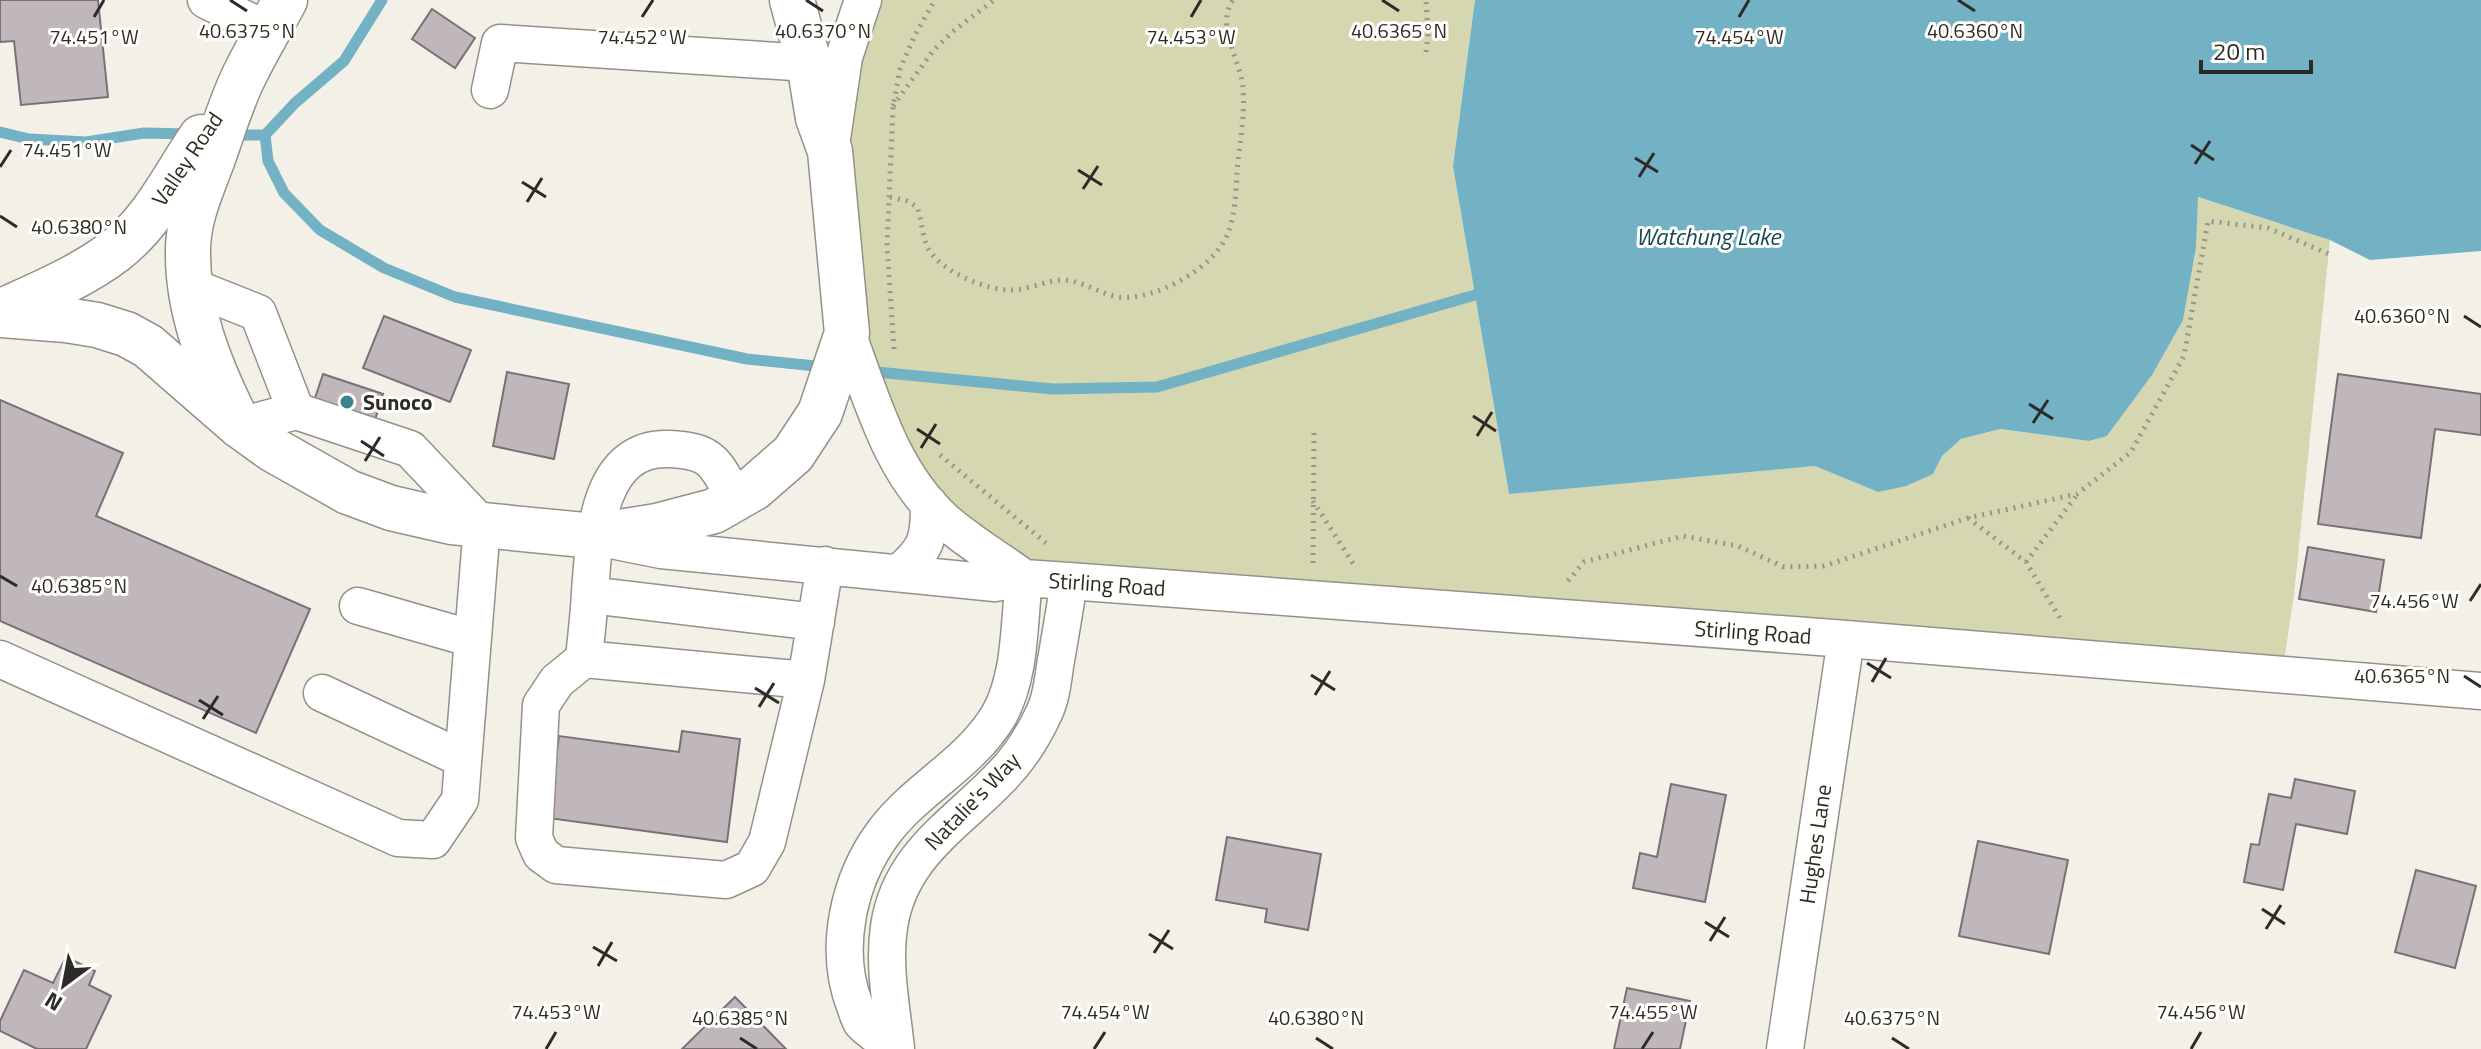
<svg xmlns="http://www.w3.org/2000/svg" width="2481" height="1049" font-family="'Titillium Web',sans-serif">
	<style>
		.green { fill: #d5d7b0 }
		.water { fill: #73b2c4 }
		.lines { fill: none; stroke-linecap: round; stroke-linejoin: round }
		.stream { stroke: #73b2c4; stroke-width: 11 }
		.building { fill: #c0b7bc; stroke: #7a7176; stroke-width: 2 }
		.minor-casing { stroke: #949189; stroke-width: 39 }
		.major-casing { stroke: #949189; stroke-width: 47 }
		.path { stroke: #96958d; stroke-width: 5; stroke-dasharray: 2 6; stroke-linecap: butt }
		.minor { stroke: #fff; stroke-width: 36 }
		.major { stroke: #fff; stroke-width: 44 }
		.ticks { fill: none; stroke: #2c2b27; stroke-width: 3 }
		.poi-dot { fill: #3d828f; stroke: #fffefa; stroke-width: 3 }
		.labels { text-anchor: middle; stroke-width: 6; stroke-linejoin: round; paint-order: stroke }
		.street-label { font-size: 22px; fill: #2c2b27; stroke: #fffefa }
		.poi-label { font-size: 22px; font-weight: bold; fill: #2c2b27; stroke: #fffefa; text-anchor: start }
		.water-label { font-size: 24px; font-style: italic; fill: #134a57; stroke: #fffefa }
		.ticks-label { font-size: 20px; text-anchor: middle; fill: #2c2b27; stroke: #fffefa; stroke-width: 6; stroke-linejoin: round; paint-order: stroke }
	</style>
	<rect width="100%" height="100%" fill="#f3f1e7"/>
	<path class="green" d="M863 0H1475L1453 166 1509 494 1815 466 1878 492 1933 474 1942 456 1961 439 2000 429 2089 441 2107 436 2152 375 2196 247 2197 197 2330 240 2294 595 2282 675 1024 578 888 444 830 151Z"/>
	<path class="water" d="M1475 0H2481V251L2370 260 2330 240 2198 197 2196 247 2183 320 2152 375 2107 436 2089 441 2000 429 1961 439 1942 456 1933 474 1906 486 1878 492 1815 466 1509 494 1453 166Z"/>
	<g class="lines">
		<path class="stream" d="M382 0 344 61 295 103 265 135 268 161 284 193 320 230 384 268 455 297 747 359 825 367
			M0 132 29 139 86 142 144 133 190 134
			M231 135H265
			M866 371 1053 389 1157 387 1475 295"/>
	</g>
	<path class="building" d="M0 0H98L108 97 21 105 14 41 0 42Z
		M432 9 475 38 455 68 412 39Z
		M384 316 471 350 450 402 363 368Z
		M507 372 569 384 554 459 493 446Z
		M323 374 383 394 372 430 311 410Z
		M2338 374 2481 394V435L2435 429 2421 538 2318 524Z
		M0 400 123 453 96 516 310 609 256 733 0 621Z
		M2308 547 2384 560 2376 612 2299 599Z
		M682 731 740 739 727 842 548 818 559 736 679 752Z
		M2295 779 2355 791 2347 834 2296 824 2283 890 2244 882 2251 844 2259 845 2269 794 2291 798Z
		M1671 784 1726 795 1705 902 1633 888 1640 853 1657 857Z
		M1227 837 1321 854 1308 930 1265 922 1267 909 1216 900Z
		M1978 841 2068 860 2049 954 1959 936Z
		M2416 870 2476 886 2455 968 2395 952Z
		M66 957 95 971 89 985 111 996 86 1049H37L0 1031V1021L24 970 53 983Z
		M1627 988 1690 1001 1680 1049H1614Z
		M735 997 786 1049H682Z"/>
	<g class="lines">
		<defs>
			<path id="minor" d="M206 0 269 31
				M490 90 500 43 809 63
				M831 145 844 57 863 0
				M190 286 258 313 296 411
				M847 333C872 399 890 471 945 521 969 542 998 559 1024 578
				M736 500C715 463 714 451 669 449 596 446 594 541 590 592 589 615 586 637 584 659L806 680 825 565
				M606 539 661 550 995 583 1024 578 1069 581 1846 639 2481 691
				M900 572C927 549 929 539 929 504
				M590 595 816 622
				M358 606 473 639
				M0 659 398 838 433 840 460 800 482 525 410 449 296 411 240 426
				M584 659 557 681 541 705 534 838 541 854 556 865 726 880 752 868 767 842 806 680
				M322 693 463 759
				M896 1049C886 1041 871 1033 862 1023 859 1019 857 1011 855 1006 833 950 848 880 884 832 917 788 970 764 999 715 1021 676 1019 622 1024 578
				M896 1049C892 1009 883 967 889 927 899 856 955 825 1000 778 1018 760 1033 737 1044 713 1051 699 1053 681 1055 666 1060 637 1065 609 1069 581
				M1785 1049 1846 639"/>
			<path id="major" d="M0 312C39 294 81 277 115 251 153 222 175 175 201 137
				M0 315 66 320 97 325 126 334 148 346 240 426 272 449 348 492 391 508 452 522 594 536 657 526 714 511 754 488 793 454 820 413 847 333 830 151 818 118 809 63 792 0
				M233 413C209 364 188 310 188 255 187 221 200 193 212 161 223 131 232 98 247 70 259 46 273 23 285 0"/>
		</defs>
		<use href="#minor" class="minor-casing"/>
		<use href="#major" class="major-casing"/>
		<path class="path" d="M1426 52 1428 36 1426 0
			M893 106 933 51 952 32 994 0
			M890 197 907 201 917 207C922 220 922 236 928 248 939 271 988 291 1012 290 1028 290 1044 281 1060 280 1082 280 1098 293 1118 297 1154 302 1216 267 1228 233 1235 215 1236 192 1237 173 1239 142 1248 106 1241 76 1235 52 1217 24 1233 0
			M894 349 887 246 893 107 900 69 915 35 935 0
			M940 455 1046 543
			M1313 501 1356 568
			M1968 518 2026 562 2061 620
			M2026 562 2077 495
			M1313 563 1314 432
			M1568 581 1584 562 1683 536 1738 546 1784 567 1824 566 1968 518 2077 494 2131 452 2184 356 2208 221 2268 228 2329 254"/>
		<use href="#minor" class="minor"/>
		<use href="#major" class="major"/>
	</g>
	<path class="ticks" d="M230 0 247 11M806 0 823 11M1382 0 1399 11M1958 0 1975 11M94 17 104 0M642 17 653 0M1191 17 1201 0M1739 17 1749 0M2191 145 2214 160M1635 158 1658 172M2195 164 2210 141M0 167 11 150M1078 170 1102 185M1639 177 1654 153M522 182 546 197M1083 189 1098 166M527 202 542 178M0 216 17 227M2464 316 2481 327M2029 404 2053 419M1473 416 1496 431M2033 423 2048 400M917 429 940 444M1477 436 1492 412M361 441 384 456M921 448 936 424M365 461 380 437M0 576 17 586M2470 601 2481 584M1867 663 1891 678M1311 675 1335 690M2464 676 2481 687M1872 682 1886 658M755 688 779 703M1315 695 1330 671M199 700 223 715M759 707 774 683M203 719 218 696M2262 909 2285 924M1705 922 1729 937M2266 929 2281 905M1149 934 1173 949M1710 941 1725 917M593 947 617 961M1154 953 1169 930M598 966 612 942M740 1038 757 1049M1316 1038 1333 1049M1892 1038 1909 1049M546 1049 556 1032M1094 1049 1105 1032M1642 1049 1653 1032M2191 1049 2201 1032"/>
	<circle class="poi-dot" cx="347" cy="402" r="8"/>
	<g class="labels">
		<g class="street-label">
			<text transform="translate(187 159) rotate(-56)" y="8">Valley Road</text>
			<text transform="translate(1107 584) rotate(4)" y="8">Stirling Road</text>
			<text transform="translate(1753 632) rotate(4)" y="8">Stirling Road</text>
			<text transform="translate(972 801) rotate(-46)" y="8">Natalie's Way</text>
			<text transform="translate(1815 844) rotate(-82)" y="8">Hughes Lane</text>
		</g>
		<g class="poi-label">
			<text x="363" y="410">Sunoco</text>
		</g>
		<g class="water-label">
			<text x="1708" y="245">Watchung Lake</text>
		</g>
	</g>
	<g class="ticks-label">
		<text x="247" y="38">40.6375°N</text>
		<text x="823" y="38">40.6370°N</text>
		<text x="1399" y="38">40.6365°N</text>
		<text x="1975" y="38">40.6360°N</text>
		<text x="94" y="44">74.451°W</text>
		<text x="642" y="44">74.452°W</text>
		<text x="1191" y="44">74.453°W</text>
		<text x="1739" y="44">74.454°W</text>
		<text x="67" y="157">74.451°W</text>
		<text x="79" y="234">40.6380°N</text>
		<text x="2402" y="323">40.6360°N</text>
		<text x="79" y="593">40.6385°N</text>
		<text x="2414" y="608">74.456°W</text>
		<text x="2402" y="683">40.6365°N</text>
		<text x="556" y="1019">74.453°W</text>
		<text x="1105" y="1019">74.454°W</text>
		<text x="1653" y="1019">74.455°W</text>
		<text x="2201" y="1019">74.456°W</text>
		<text x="740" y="1025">40.6385°N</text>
		<text x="1316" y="1025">40.6380°N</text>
		<text x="1892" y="1025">40.6375°N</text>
	</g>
	<g transform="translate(64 985) rotate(212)" stroke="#fffefa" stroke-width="6" paint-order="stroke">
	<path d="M0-6L14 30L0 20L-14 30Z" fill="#2c2b27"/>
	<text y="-12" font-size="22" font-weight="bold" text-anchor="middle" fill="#2c2b27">N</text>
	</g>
	<path d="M2201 60v12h110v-12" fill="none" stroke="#2c2b27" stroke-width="4"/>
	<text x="2213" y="60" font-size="24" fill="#2c2b27" stroke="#fffefa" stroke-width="6" paint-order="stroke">20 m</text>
</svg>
